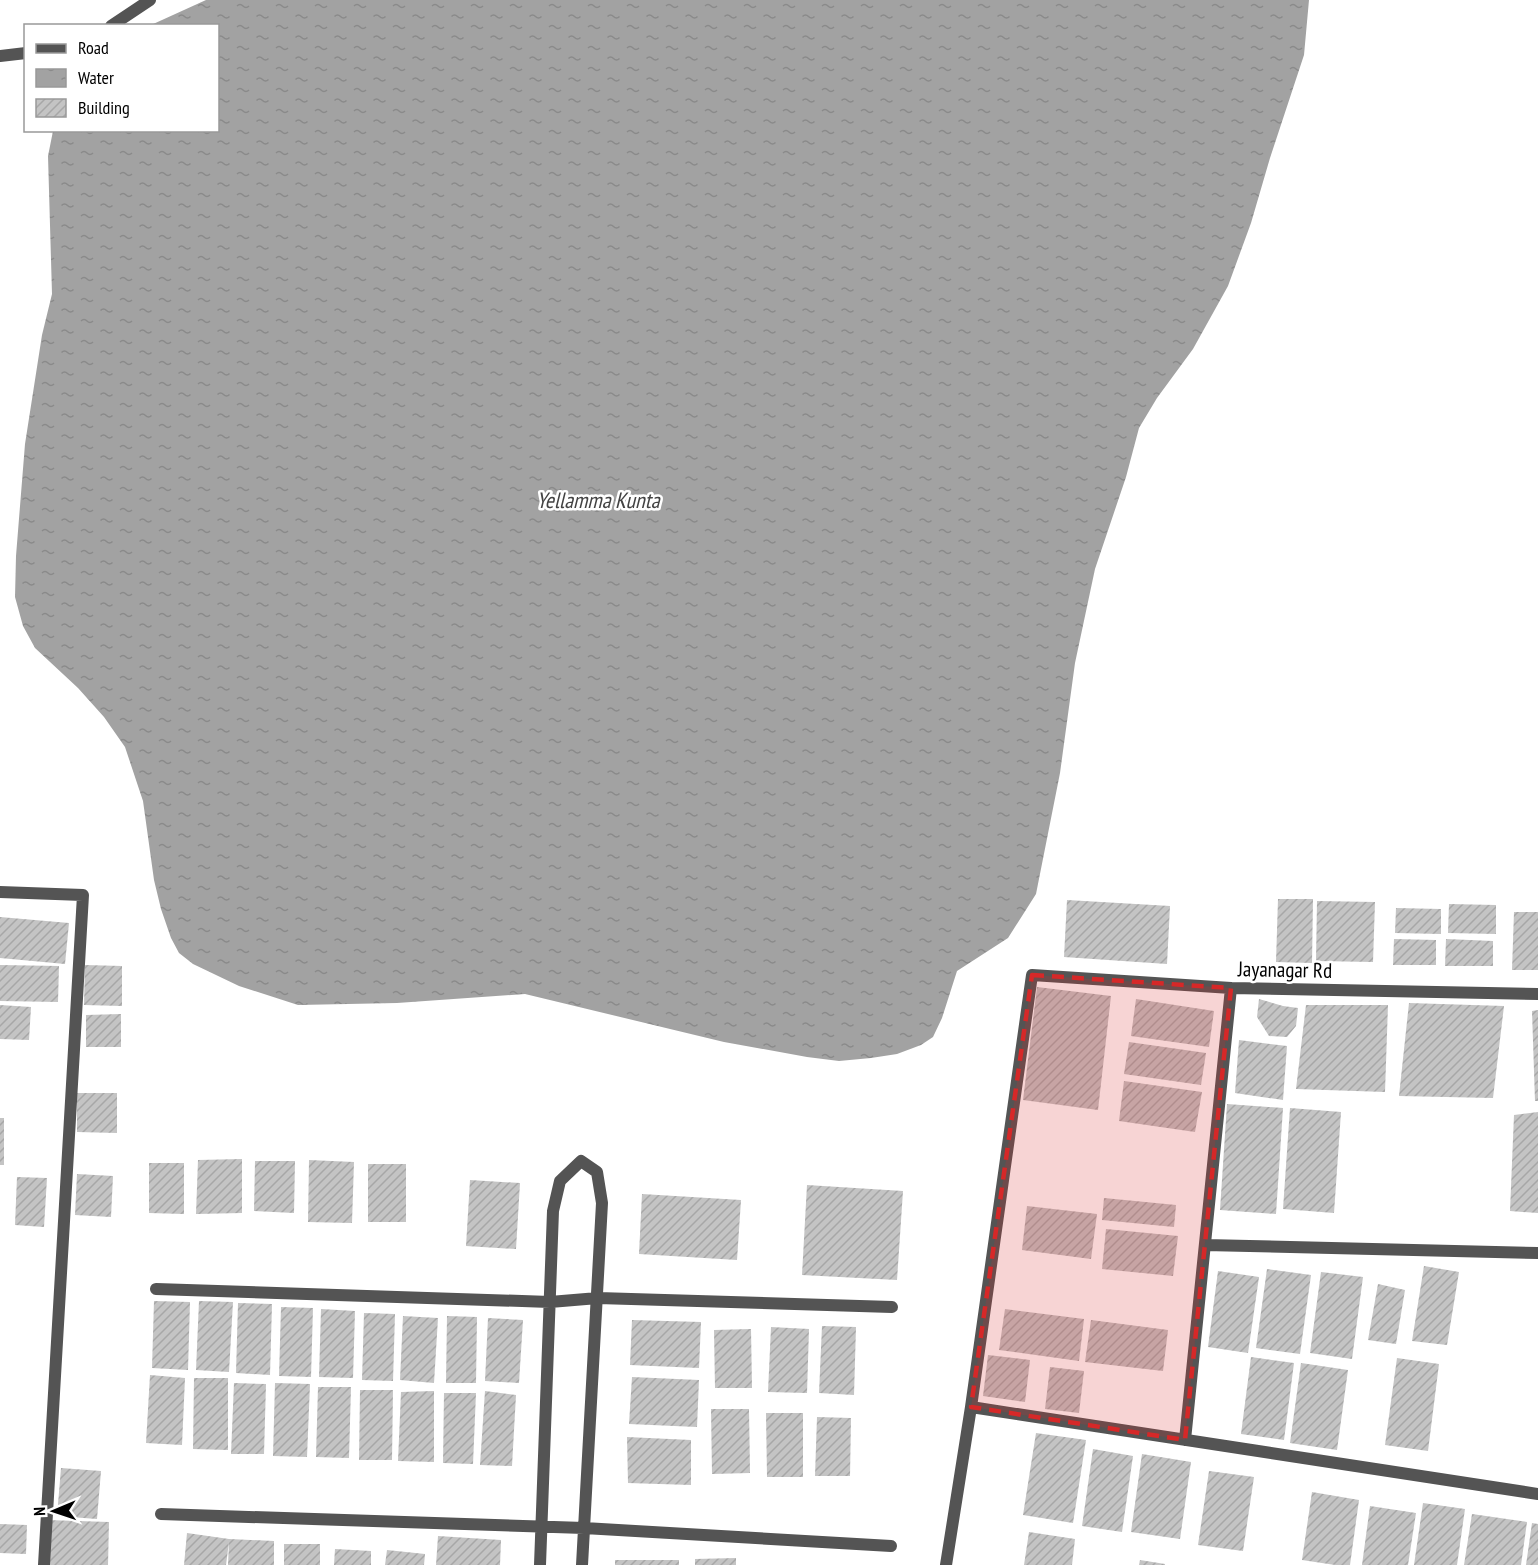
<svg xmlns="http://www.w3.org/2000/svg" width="1538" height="1565" font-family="'PT Sans Narrow',sans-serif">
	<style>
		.water { fill: url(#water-ripples) }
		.building { fill: url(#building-hatch) }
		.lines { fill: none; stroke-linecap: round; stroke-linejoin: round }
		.street { stroke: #545454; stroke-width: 12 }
		.marked { fill: #d62828; fill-opacity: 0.2; stroke: #d62828; stroke-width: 4.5; stroke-dasharray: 12 8; stroke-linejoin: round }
		.labels { text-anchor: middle; stroke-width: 5; stroke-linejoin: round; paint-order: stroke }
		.street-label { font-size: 21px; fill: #000; stroke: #fff }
		.water-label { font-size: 22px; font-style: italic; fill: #434343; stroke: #fff }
	</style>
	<defs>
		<pattern id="water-ripples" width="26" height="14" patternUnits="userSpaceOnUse" patternTransform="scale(1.5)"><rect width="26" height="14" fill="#a2a2a2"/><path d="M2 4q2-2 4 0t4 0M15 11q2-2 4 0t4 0" fill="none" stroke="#8a8a8a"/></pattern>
		<pattern id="building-hatch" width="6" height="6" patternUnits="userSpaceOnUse" patternTransform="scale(1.5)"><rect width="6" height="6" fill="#c4c4c4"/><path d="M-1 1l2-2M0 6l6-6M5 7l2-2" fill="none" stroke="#a7a7a7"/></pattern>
	</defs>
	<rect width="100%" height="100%" fill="#fff"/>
	<path class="water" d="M206 0H1309L1304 55 1270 158 1251 223 1228 286 1193 349 1157 398 1139 428 1126 477 1095 569 1075 663 1060 773 1036 894 1008 938 957 971 942 1018 933 1037 921 1045 897 1054 871 1058 839 1061 807 1057 724 1042 525 994 397 1003 298 1005 239 986 193 964 179 953 171 938 161 909 154 880 143 801 125 747 104 717 78 688 35 648 23 626 15 597 16 556 25 444 42 335 52 294 48 156 53 131 218 130V26L151 25Z"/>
	<path class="building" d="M1278 899H1313L1312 963 1276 962Z
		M1067 900 1170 906 1167 964 1064 957Z
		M1317 901 1375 902 1373 962 1316 961Z
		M1449 904 1496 905V934L1448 933Z
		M1396 908 1441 909V934L1395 933Z
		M1514 912H1538V970H1512Z
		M0 917 69 923 65 964 0 958Z
		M1394 939 1436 940V965H1393Z
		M1446 939 1493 941V966H1445Z
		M0 965 59 966 58 1002 0 1001Z
		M85 965 122 966V1006L84 1005Z
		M1037 987 1111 996 1098 1110 1023 1100Z
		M1136 999 1214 1011 1209 1047 1131 1036Z
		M1259 999 1283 1006 1298 1008 1296 1026 1287 1037 1269 1036 1257 1017Z
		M1409 1003 1504 1006 1493 1098 1399 1096Z
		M0 1005 31 1007 29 1040 0 1039Z
		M1306 1005H1388L1385 1092 1296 1089Z
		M1538 1010V1101H1535L1532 1011Z
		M121 1014V1047H86V1015Z
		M1239 1040 1287 1046 1283 1100 1235 1093Z
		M1129 1042 1206 1053 1201 1085 1124 1074Z
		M1124 1081 1202 1092 1195 1132 1119 1121Z
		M77 1093H117V1133L77 1132Z
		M1227 1104 1283 1108 1276 1214 1220 1210Z
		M1290 1108 1341 1112 1334 1213 1283 1209Z
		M1538 1112V1213L1510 1211 1514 1115Z
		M0 1118H4V1165H0Z
		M242 1159V1213L196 1214 198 1160Z
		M309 1160 354 1162 352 1223 308 1222Z
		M255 1161H295L294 1213 254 1211Z
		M149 1163H184V1214L149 1213Z
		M368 1164H406V1222H368Z
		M77 1174 113 1176 111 1217 75 1215Z
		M17 1177 47 1178 44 1227 15 1225Z
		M470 1180 520 1183 516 1249 466 1246Z
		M807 1185 903 1191 897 1280 802 1275Z
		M642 1194 741 1200 737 1260 639 1254Z
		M1104 1198 1176 1205 1174 1227 1102 1220Z
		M1027 1206 1097 1214 1091 1259 1022 1250Z
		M1106 1229 1178 1236 1173 1276 1102 1269Z
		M1424 1266 1459 1272 1447 1345 1412 1341Z
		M1267 1269 1311 1275 1300 1354 1256 1348Z
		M1218 1271 1259 1277 1248 1353 1208 1347Z
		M1321 1272 1363 1277 1352 1359 1310 1353Z
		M1378 1284 1405 1290 1396 1344 1368 1340Z
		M154 1301 190 1302 188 1370 152 1368Z
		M199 1301 233 1302 229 1372 196 1370Z
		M238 1303 272 1304 270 1375 236 1373Z
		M281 1307 313 1308 311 1377 279 1376Z
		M321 1309 355 1311 353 1378 319 1377Z
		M1005 1309 1084 1319 1079 1361 999 1350Z
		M364 1313 395 1314 393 1381 362 1380Z
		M403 1316 438 1318 434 1383 400 1380Z
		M447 1316 477 1317 476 1383H446Z
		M488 1318 523 1320 519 1383 485 1381Z
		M632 1320 701 1322 699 1368 630 1365Z
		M1091 1320 1168 1330 1163 1371 1085 1362Z
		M822 1326 856 1327 854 1395 819 1393Z
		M771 1327 809 1329 807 1393 768 1392Z
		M751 1329 752 1388H715L714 1330Z
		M988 1355 1030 1360 1025 1402 983 1396Z
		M1251 1357 1294 1363 1284 1440 1241 1434Z
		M1397 1358 1439 1364 1428 1451 1385 1445Z
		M1301 1363 1348 1370 1337 1450 1290 1443Z
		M1050 1367 1084 1371 1079 1413 1045 1409Z
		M150 1375 185 1378 182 1445 146 1443Z
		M632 1377 699 1380 697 1427 629 1424Z
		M194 1378H228V1450L193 1449Z
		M234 1383 266 1384 264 1454H231Z
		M275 1383 310 1384 307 1457 273 1456Z
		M318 1387H351L349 1458 316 1457Z
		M360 1390H393L392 1460H359Z
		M434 1391V1462L398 1461 401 1392Z
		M485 1391 516 1395 512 1466 480 1465Z
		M444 1393H476L473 1464 443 1463Z
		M711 1409H749L750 1473 712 1474Z
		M766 1413H803V1477H767Z
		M817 1417 851 1418 850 1476H815Z
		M1036 1433 1086 1440 1073 1523 1023 1515Z
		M627 1437 691 1440V1485L628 1483Z
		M1093 1449 1133 1456 1122 1532 1082 1526Z
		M1142 1454 1191 1462 1180 1539 1131 1532Z
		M61 1468 101 1471 97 1519 57 1516Z
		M1209 1471 1254 1477 1243 1551 1198 1545Z
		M1312 1492 1359 1500 1350 1565H1335L1302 1560Z
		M1423 1503 1465 1509 1457 1565H1414Z
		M1370 1506 1416 1513 1408 1565H1362Z
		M1472 1514 1527 1522 1521 1565H1464Z
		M47 1520 109 1522 108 1565H47Z
		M1532 1523 1538 1524V1565H1526Z
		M0 1524 27 1525 26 1554 0 1553Z
		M1029 1532 1075 1539 1072 1565H1024Z
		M187 1533 229 1539 274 1541V1565H228L229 1542 226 1565H184Z
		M438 1536 501 1540 500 1565H436Z
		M284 1544H320V1565H284Z
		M335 1549 371 1551V1565H334Z
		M387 1550 425 1554 424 1565H385Z
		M736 1558V1565H695V1559Z
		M615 1560H679V1565H615Z
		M1140 1560 1165 1564V1565H1139Z"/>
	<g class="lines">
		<path class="street" d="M111 26 150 0
			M0 56 26 53
			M0 892 83 895 44 1565
			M1205 1245 1538 1253
			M156 1289 550 1302 598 1298 892 1307
			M971 1407 1538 1494
			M1185 1440 1231 988
			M161 1514 584 1528 891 1546
			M540 1565 553 1211 560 1181 581 1161 597 1172 602 1203 582 1565
			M946 1565 971 1407 1032 975 1231 988 1538 994"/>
	</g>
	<path class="marked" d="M1032 975 1231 988 1185 1440 971 1407Z"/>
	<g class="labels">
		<g class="street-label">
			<text transform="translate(1285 970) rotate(1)" y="7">Jayanagar Rd</text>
		</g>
		<g class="water-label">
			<text x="598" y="508">Yellamma Kunta</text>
		</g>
	</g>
	<rect x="24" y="24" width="195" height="108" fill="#ffffff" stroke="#999999" stroke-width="1.5"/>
	<rect x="36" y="44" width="30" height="9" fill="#545454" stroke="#999999" stroke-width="1.5"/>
	<text x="78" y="54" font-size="18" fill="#000000">Road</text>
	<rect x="36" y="69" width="30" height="18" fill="url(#water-ripples)" stroke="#999999" stroke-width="1.5"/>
	<text x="78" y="84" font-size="18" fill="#000000">Water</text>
	<rect x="36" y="99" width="30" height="18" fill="url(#building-hatch)" stroke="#999999" stroke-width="1.5"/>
	<text x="78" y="114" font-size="18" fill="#000000">Building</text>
	<g transform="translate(54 1511) rotate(268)" stroke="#ffffff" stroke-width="4.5" paint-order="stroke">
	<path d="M0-4.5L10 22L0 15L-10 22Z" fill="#000000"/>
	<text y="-9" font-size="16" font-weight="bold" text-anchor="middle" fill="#000000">N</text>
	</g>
</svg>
